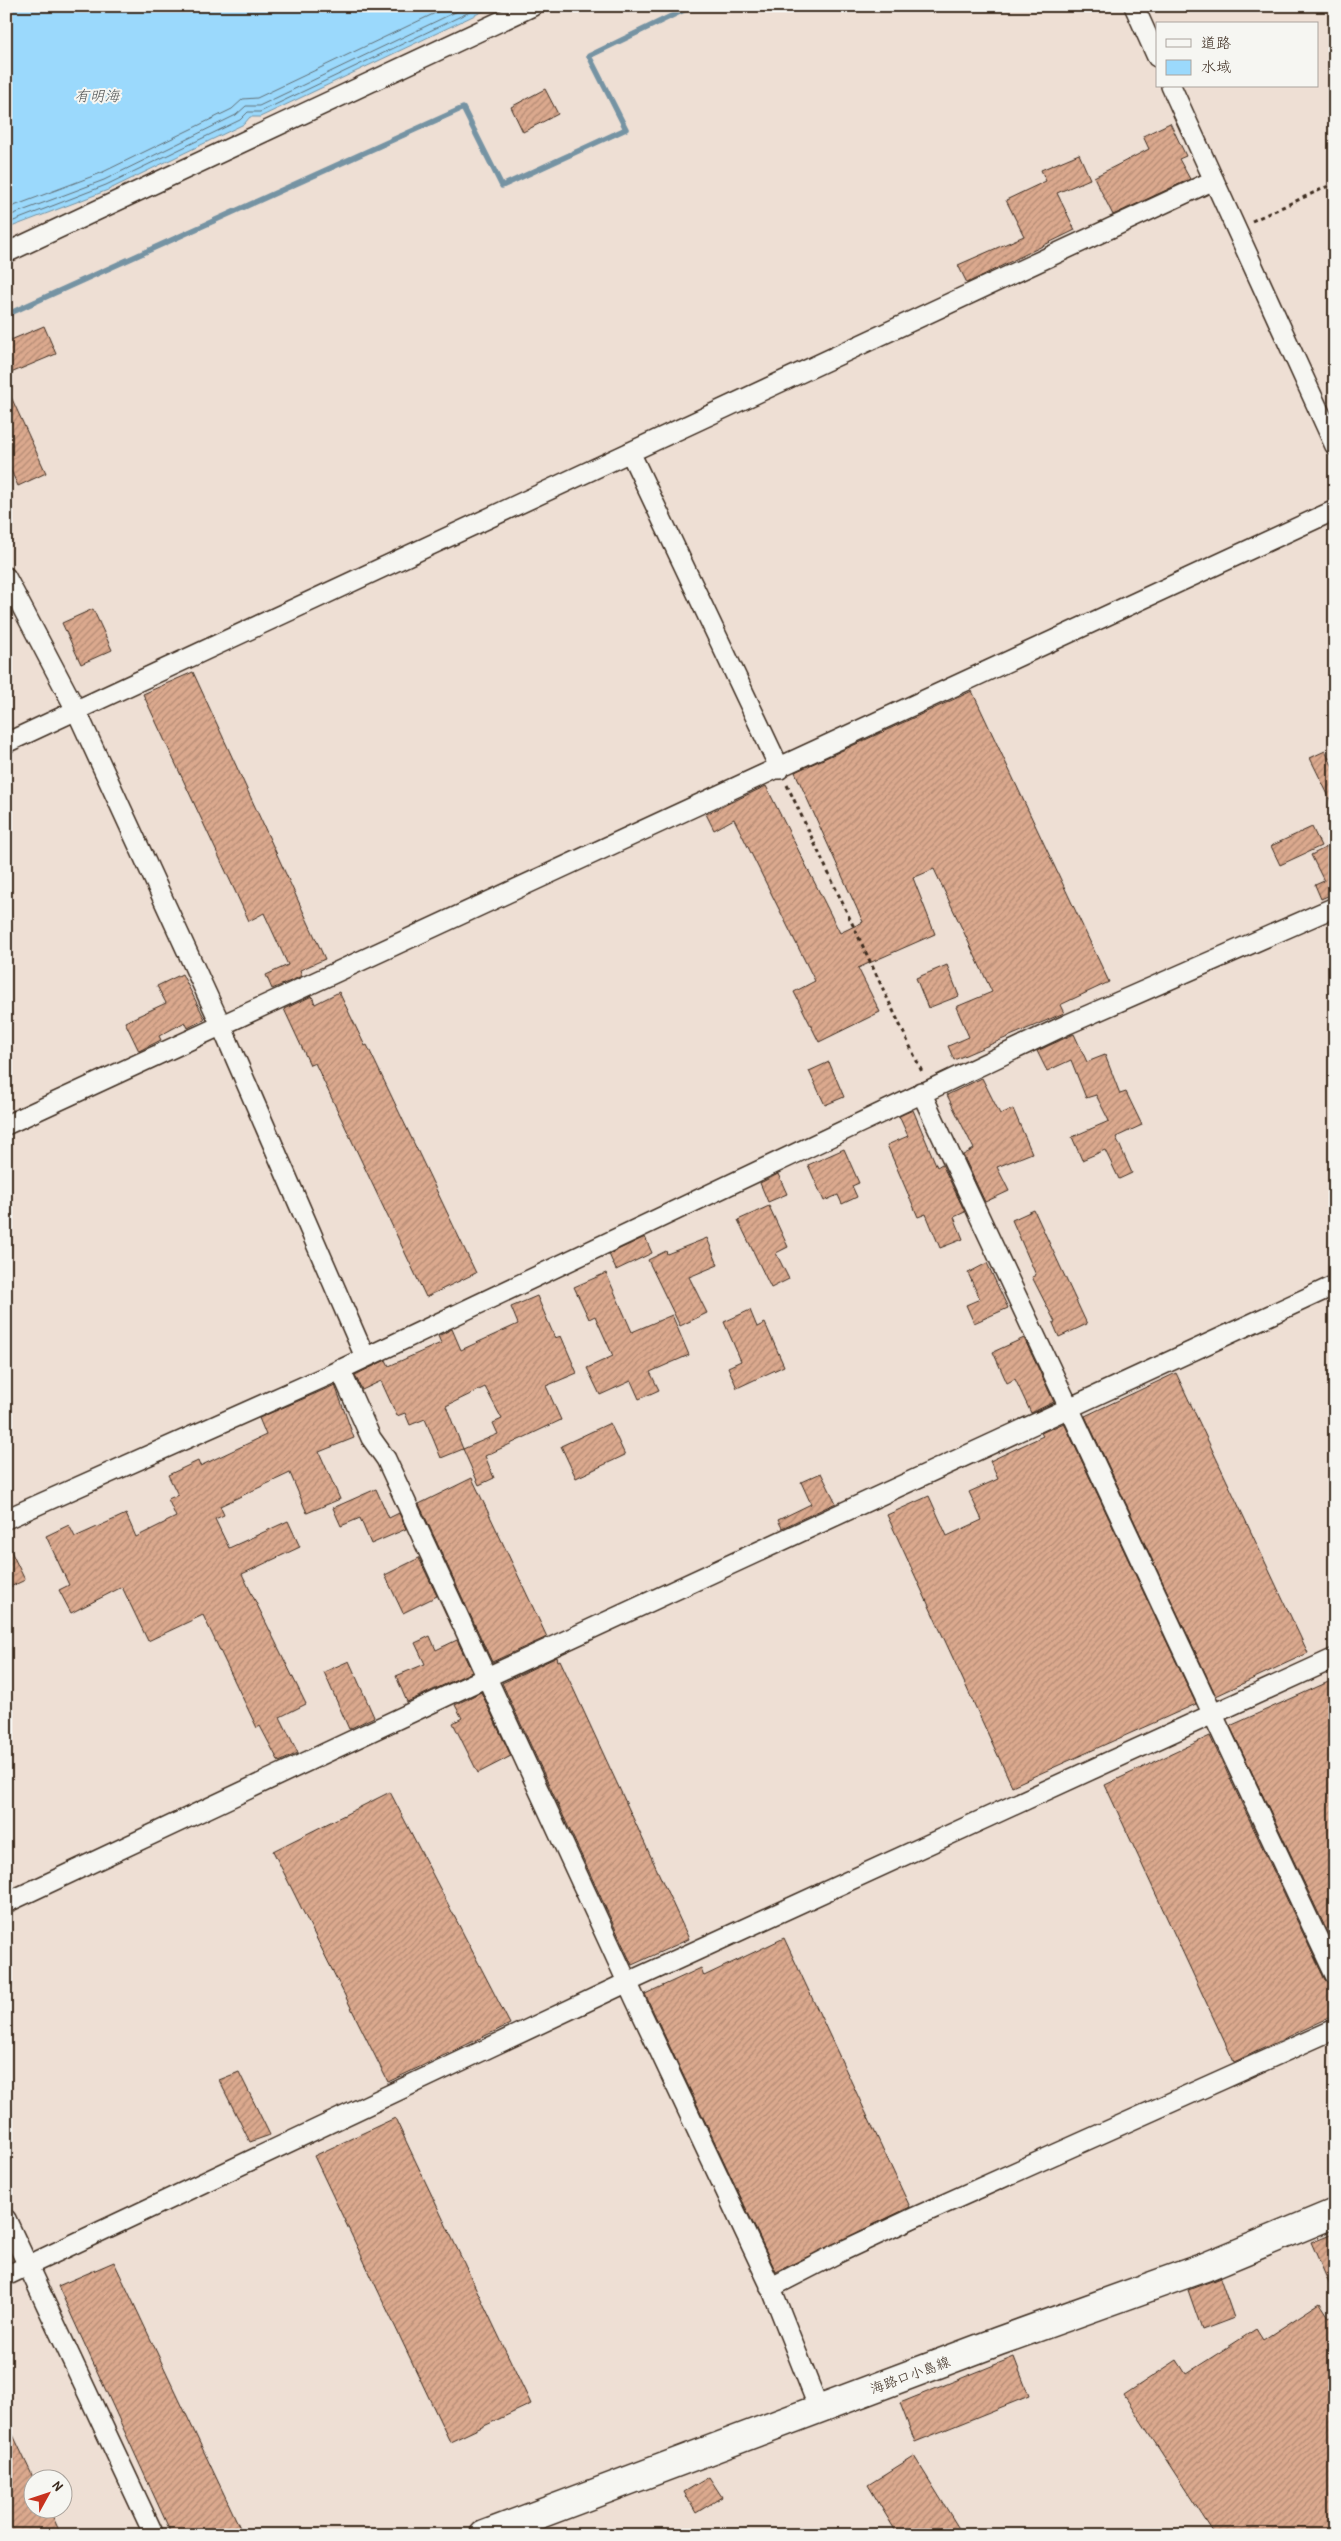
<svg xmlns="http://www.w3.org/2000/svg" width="1341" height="2541" font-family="'Patrick Hand','Klee One',sans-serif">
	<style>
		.water { fill: #9bd9fc; stroke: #7593a3 }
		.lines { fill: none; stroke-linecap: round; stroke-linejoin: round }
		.shore { stroke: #617077; stroke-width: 1 }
		.stream { stroke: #7593a3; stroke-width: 5.5 }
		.building { fill: url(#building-hatch); stroke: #3b2a1e; fill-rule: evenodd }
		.street-casing { stroke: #3b2a1e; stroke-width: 22 }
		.secondary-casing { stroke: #3b2a1e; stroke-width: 31 }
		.path { stroke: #3b2a1e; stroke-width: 3; stroke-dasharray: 4 4; stroke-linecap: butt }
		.street { stroke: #f6f6f2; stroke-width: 19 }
		.secondary { stroke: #f6f6f2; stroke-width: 28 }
		.labels { text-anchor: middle; stroke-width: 4; stroke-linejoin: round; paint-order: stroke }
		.street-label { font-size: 14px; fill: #3b2a1e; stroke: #f6f6f2 }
		.water-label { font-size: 15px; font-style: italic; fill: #535656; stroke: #f6f6f2 }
	</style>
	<defs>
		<pattern id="building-hatch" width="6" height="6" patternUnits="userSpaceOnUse" patternTransform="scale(1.25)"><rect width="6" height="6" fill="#dba98e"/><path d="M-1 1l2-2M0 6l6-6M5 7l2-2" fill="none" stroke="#b38a73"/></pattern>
	</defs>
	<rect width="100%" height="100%" fill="#eedfd4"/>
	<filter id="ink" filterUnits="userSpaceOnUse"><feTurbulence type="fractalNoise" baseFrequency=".02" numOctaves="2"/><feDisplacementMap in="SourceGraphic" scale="10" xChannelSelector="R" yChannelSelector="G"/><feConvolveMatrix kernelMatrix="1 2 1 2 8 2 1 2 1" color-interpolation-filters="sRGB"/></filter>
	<g filter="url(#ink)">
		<path class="water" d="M6 6H494L260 117H250L244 124 108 190 6 229Z"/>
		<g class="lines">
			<path class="shore" d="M6 209 101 173 232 109 243 99 257 98 450 6
				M6 217 104 180 236 115 246 106H259L468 6
				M6 224 106 185 240 120 248 112H260L482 6"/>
			<path class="stream" d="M6 315 463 108 502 186 626 129 589 56 692 6"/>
		</g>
		<path class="building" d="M545 89 558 114 523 132 511 107Z
			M1170 123 1186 156 1179 159 1190 179 1113 215 1094 177 1149 149 1143 136Z
			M1079 154 1090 179 1057 193 1075 230 967 283 958 265 1024 236 1006 200 1046 181 1041 170Z
			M44 326 56 354 6 375V342Z
			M6 386 46 473 18 486 6 460Z
			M93 609 112 650 81 664 62 623Z
			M193 672 325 959 300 970 302 976 272 989 266 975 288 965 264 913 249 921 143 694Z
			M972 691 1109 982 1060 1005 1064 1013 954 1060 948 1046 969 1037 956 1007 992 992 934 869 913 878 935 934 858 968 880 1012 819 1042 794 992 815 981 734 819 714 830 706 814 766 786 840 933 863 922 795 772Z
			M1325 751 1335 771V809L1310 758Z
			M1312 827 1321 846 1280 865 1271 846Z
			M1329 846 1335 858V896L1330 895 1321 899 1315 885 1324 881 1311 855Z
			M947 965 959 996 928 1008 916 978Z
			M182 974 205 1019 188 1028 185 1022 159 1036 161 1040 139 1051 125 1022 166 1003 157 986Z
			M339 992 365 1046 367 1045 476 1273 426 1297 315 1063 310 1065 284 1009 312 996 315 1004Z
			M1074 1034 1087 1062 1105 1055 1120 1094 1126 1092 1142 1125 1116 1137 1132 1173 1119 1179 1105 1150 1082 1160 1072 1137 1109 1121 1096 1095 1086 1098 1071 1060 1047 1071 1037 1051Z
			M829 1062 844 1097 825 1105 809 1071Z
			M982 1078 1000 1114 1013 1109 1032 1153 997 1167 1009 1191 985 1202 963 1155 974 1149 947 1095Z
			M913 1110 937 1167 942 1164 965 1212 954 1217 963 1239 940 1248 926 1214 918 1217 887 1145 908 1136 899 1116Z
			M844 1149 859 1183 852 1186 857 1197 842 1204 838 1195 824 1201 808 1165Z
			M778 1174 787 1194 768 1202 760 1183Z
			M769 1206 788 1247 776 1253 789 1279 771 1288 738 1220Z
			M1034 1210 1087 1324 1059 1337 1053 1323 1055 1322 1032 1277 1036 1275 1012 1220Z
			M645 1237 652 1253 616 1270 609 1254Z
			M707 1238 718 1265 689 1277 707 1313 680 1326 648 1260 666 1251 667 1254Z
			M987 1263 1008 1308 974 1323 966 1305 980 1299 968 1273Z
			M606 1273 632 1332 672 1315 689 1355 650 1372 659 1390 639 1399 631 1381 600 1395 587 1368 613 1356 595 1316 589 1319 574 1287Z
			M537 1296 555 1338 561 1336 577 1373 546 1386 561 1420 485 1456 494 1478 479 1485 463 1449 441 1458 425 1419 410 1425 405 1413 397 1416 381 1381 362 1390 355 1375 386 1360 389 1366 441 1343 438 1336 452 1329 461 1350 518 1324 511 1307ZM485 1387 502 1419 493 1423 498 1434 463 1449 446 1406Z
			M750 1310 757 1327 765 1323 784 1366 737 1388 728 1367 741 1361 724 1322Z
			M1024 1338 1054 1402 1031 1413 1015 1379 1007 1383 993 1352Z
			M1176 1373 1308 1653 1216 1696 1085 1416Z
			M335 1385 354 1438 319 1452 340 1499 307 1513 290 1473 220 1506 224 1515 215 1519 229 1548 288 1521 300 1547 242 1574 306 1704 280 1717 298 1753 279 1762 260 1726 257 1728 203 1615 148 1641 122 1587 71 1613 59 1590 69 1585 46 1536 69 1525 75 1537 126 1514 136 1537 176 1517 168 1499 178 1495 168 1475 198 1461 200 1466 266 1435 259 1418Z
			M610 1423 625 1455 576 1478 561 1446Z
			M1064 1423 1196 1704 1012 1786 887 1515 929 1496 947 1536 982 1520 969 1492 998 1479 990 1461 1043 1436 1041 1433Z
			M821 1473 836 1503 782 1528 778 1520 811 1504 801 1482Z
			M472 1478 547 1637 492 1662 419 1504Z
			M376 1489 389 1518 399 1513 406 1529 371 1544 360 1518 341 1526 333 1508Z
			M6 1541 25 1580 6 1589Z
			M419 1558 437 1596 403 1613 385 1575Z
			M430 1636 436 1650 457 1640 472 1672 407 1702 396 1676 425 1664 415 1643Z
			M557 1657 558 1661 560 1660 689 1939 632 1965 502 1683Z
			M349 1661 374 1717 349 1729 324 1672Z
			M1335 1679V1948L1230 1726Z
			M481 1692 511 1756 478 1773 453 1723 462 1718 455 1705Z
			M1210 1736 1325 1980 1335 1986V2015L1234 2062 1105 1785Z
			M390 1792 510 2024 388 2082 273 1851Z
			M784 1938 910 2207 776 2272 645 1994 701 1968 704 1976Z
			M239 2072 270 2135 250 2142 219 2080Z
			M395 2118 531 2404 450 2442 314 2156Z
			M1335 2232V2297L1311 2242Z
			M114 2262 241 2530 231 2535H172L58 2286Z
			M1220 2278 1234 2318 1202 2330 1188 2290Z
			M1320 2303 1329 2317 1335 2314V2535H1215L1124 2395 1177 2360 1186 2374 1256 2329 1263 2340Z
			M1014 2357 1029 2396 915 2442 900 2403Z
			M6 2420 32 2475V2508H49L61 2535H6Z
			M914 2456 963 2535H898L868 2485Z
			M709 2477 722 2497 696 2513 684 2492Z"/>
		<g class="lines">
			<defs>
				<path id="street" d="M1134 6 1157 57
					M1171 86 1335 446
					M6 253 533 6
					M630 452 780 769
					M6 577 76 710 221 1025 365 1357
					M6 743 1214 180
					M921 1092 1335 1975
					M6 1125 1335 510
					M340 1369 371 1438 386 1459 635 1999 770 2285 819 2409
					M6 1519 329 1375 1068 1024 1335 907
					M6 1903 487 1677 1335 1285
					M6 2219 154 2535
					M6 2276 628 1982 1335 1658
					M770 2288 836 2254 915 2217 1335 2029"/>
				<path id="secondary" d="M484 2535 999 2341 1205 2267 1335 2213"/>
			</defs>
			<use href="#street" class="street-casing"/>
			<use href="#secondary" class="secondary-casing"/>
			<path class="path" d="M1252 221 1335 183
				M787 785 923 1074"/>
			<use href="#street" class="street"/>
			<use href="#secondary" class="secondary"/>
		</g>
	</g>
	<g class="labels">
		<g class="street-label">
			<text transform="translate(910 2375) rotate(-20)" y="5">海路口小島線</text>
		</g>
		<g class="water-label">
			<text x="97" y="101">有明海</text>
		</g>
	</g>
	<rect width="1341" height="2541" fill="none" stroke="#f6f6f2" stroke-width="25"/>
	<rect x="12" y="12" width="1316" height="2516" fill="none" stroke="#3b2a1e" stroke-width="2" filter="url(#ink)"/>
	<rect x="1156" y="22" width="162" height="65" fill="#f6f6f2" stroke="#aba49d"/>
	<rect x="1166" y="39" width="25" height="8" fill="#f6f6f2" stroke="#aba49d"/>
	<text x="1201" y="48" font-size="15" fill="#3b2a1e">道路</text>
	<rect x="1166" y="60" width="25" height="15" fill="#9bd9fc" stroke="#aba49d"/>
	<text x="1201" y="72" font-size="15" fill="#3b2a1e">水域</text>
	<g transform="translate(48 2494) rotate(50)"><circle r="24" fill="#f6f6f2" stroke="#aba49d"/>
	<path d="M0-4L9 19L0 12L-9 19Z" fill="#c8321e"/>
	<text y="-8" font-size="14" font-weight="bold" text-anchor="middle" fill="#3b2a1e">N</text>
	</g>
</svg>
